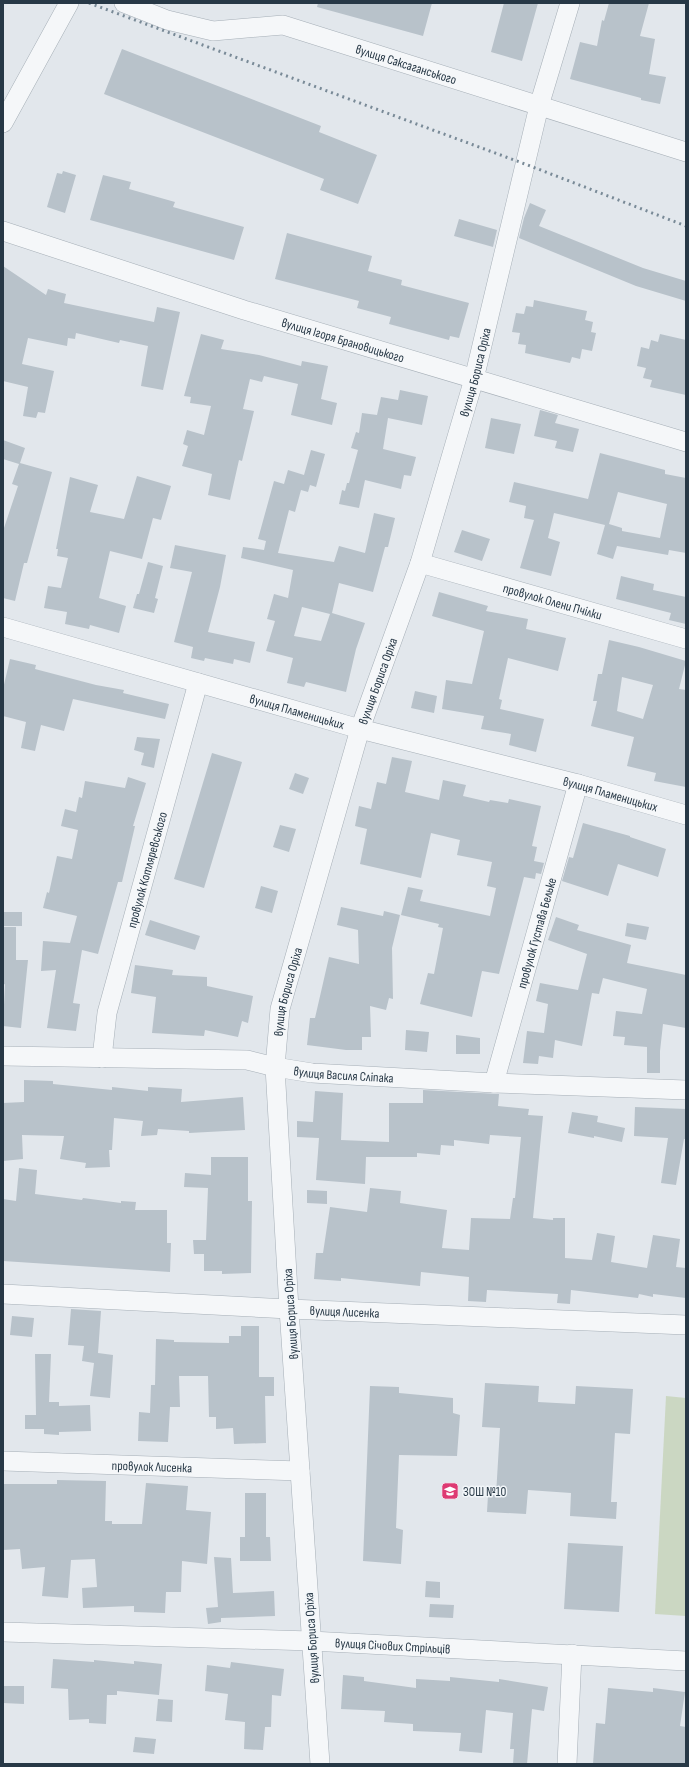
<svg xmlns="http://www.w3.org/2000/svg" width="689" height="1767" font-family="'Sofia Sans Condensed',sans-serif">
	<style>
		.green { fill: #cbd7c2 }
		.building { fill: #b8c2ca; fill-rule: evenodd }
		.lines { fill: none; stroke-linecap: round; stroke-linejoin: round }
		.minor-casing { stroke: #a6afb7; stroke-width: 20 }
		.minor { stroke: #f5f7f9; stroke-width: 19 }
		.rail { stroke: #798a97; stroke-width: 3; stroke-dasharray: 2 4; stroke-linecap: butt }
		.labels { text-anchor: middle; stroke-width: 3; stroke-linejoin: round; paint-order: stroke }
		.street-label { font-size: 13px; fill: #273846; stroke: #f2f6f9 }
		.poi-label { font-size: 13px; fill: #273846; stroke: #f2f6f9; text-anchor: start }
	</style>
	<rect width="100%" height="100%" fill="#e2e7ec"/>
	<path class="green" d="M666 1396 686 1398V1616L655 1614Z"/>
	<path class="building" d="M318 3H432L423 36 317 7Z
		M504 3H538L522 61 491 52Z
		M609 3H649L640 36 655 39 649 74 666 77 660 104 641 100V98L570 79 580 42 597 46 602 20 604 21Z
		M122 49 321 126 319 132 377 155 358 204 320 190 324 179 104 94Z
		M63 171 76 175 65 213 47 207 57 173 62 174Z
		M103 175 131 182 129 189 175 202 173 207 244 227 234 260 90 220Z
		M530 203 546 210 539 226 643 268 686 281V301L636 286 519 238 524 218Z
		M459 219 497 230 493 247 454 236Z
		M287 233 372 256 368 271 402 280 401 285 469 303 459 338 450 336 449 340 389 324 391 317 357 308 359 301 275 279Z
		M3 266 46 295 48 289 66 294 64 303 154 322 157 307 180 312 163 390 141 386 148 346 120 340 119 343 76 333 75 339 68 338 67 346 28 338 22 364 54 371 45 413 38 412 36 418 23 416 28 387 3 381Z
		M534 300 587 311 585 320 593 322 591 332 596 333 592 351 582 349 580 359 572 357 570 363 525 353 526 345 518 344 520 333 512 332 516 313 524 314 526 306 533 307Z
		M201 334 224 340 221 349 259 355 301 366 302 361 328 366 321 399 337 403 332 425 291 415 298 384 264 376 262 382 250 379 243 409 254 411 242 461 239 460 230 500 208 495 212 474 182 466 188 446 183 444 187 430 204 435 211 406 190 403 191 397 184 396Z
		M660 334 686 340V395L650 387 652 380 643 378 646 368 637 366 641 347 649 349 651 340 658 342Z
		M400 390 428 396 422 425 388 418 383 449 416 457 411 476 404 475 401 489 365 480 359 508 339 504 342 490 345 491 347 483H349L358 450 351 448 356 432 359 433 362 413 377 415 381 397 398 400Z
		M540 410 558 415 555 423 579 429 573 452 555 448 557 441 534 436Z
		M491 418 521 424 514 454 485 448Z
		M3 440 25 448 20 463 52 472 27 563H24L15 601 3 598V531L18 486 12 484 19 464 3 459Z
		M311 450 325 454 316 487 310 485 308 492 301 490 295 512 289 510 278 553 334 562 339 546 365 553 374 513 395 518 388 547H385L373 592 339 583 332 613 365 623 356 649 346 692 306 682 304 687 287 683 293 658 266 651 275 621 267 619 274 594 288 598 293 570 241 558 243 547 264 550 266 541 258 539 274 481 284 484 288 470 304 475ZM302 607 330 614 321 641 294 636Z
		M600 453 665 470V474L686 478V553L669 550 668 555 617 546 613 559 597 554 605 525 554 513 548 538 560 542 551 576 520 568 534 520 524 518 526 506 509 502 514 482 588 499ZM618 492 667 504 660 538 622 531V528L609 524Z
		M137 476 171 486 161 520 153 518 142 559 110 551 99 598 126 606 119 633 90 625 89 629 65 624 67 612 44 608 48 586 61 588 68 558 57 556 58 549H56L70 477 98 485 90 512 124 519Z
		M462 530 490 539 482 561 454 552Z
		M175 545 226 555 220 587 208 632 255 642 250 663 234 659 233 664 205 658 204 661 191 658 193 647 174 642 192 572 170 568Z
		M148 562 163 566 155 598 158 599 154 613 133 608 137 594H139Z
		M621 576 654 584 653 590 686 597V624L669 620 671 613 616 599Z
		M439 592 488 606 486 611 528 619 526 629 566 638 558 671 508 658 499 699 502 700 500 709 544 719 536 752 509 745 511 734 481 729 484 716 442 709 446 680 472 684 484 631 432 616Z
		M609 640 639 647 686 661 679 689 686 690V787L654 781 656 773 627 766 634 737 591 726 597 701H593L598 674H602ZM622 677 653 685 643 719 617 711Z
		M10 659 36 665 35 669 96 685 124 690 123 693 169 704 165 719 73 699 64 731 41 725 35 751 21 748 26 722 3 716V689Z
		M415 691 437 696 434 713 411 708Z
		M137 737 160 739 154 768 141 765 144 753 134 750Z
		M212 753 242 762 204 888 174 879Z
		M392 757 412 761 405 792 439 800 443 780 466 785 463 796 489 802 490 800 508 803 509 799 541 806 532 846 537 847 534 861 544 863 541 874 536 873 535 879 524 877 499 974 482 971 472 1017 420 1004 428 973 434 974 443 928 438 927 439 924 401 915 408 887 423 890 420 901 490 916 496 888 487 886 492 862 457 855 460 840 431 833 421 878 360 864 367 829 355 826 359 806 371 809 377 782 386 784Z
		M295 773 309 778 303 794 289 789Z
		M128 777 146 783 133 826H135L122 882H118L98 954 82 950 73 1003 80 1004 76 1031 47 1028 56 970 41 971 43 941 70 943 77 916 43 908 47 892 49 893 57 856 72 859 78 830 61 826 65 809 76 812 79 797 82 798 85 781 125 788Z
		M583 823 630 836V837L666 849 658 877 618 864 608 896 562 881 569 857 573 858Z
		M280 825 296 829 289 852 273 847Z
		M261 886 278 891 272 913 255 908Z
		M341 907 383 916 384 911 400 915 392 948 393 999 389 998 386 1010 370 1006 371 1037H362V1050H346L307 1045 310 1018H315L329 957 359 964 358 930 337 925Z
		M3 912H22V926H3Z
		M556 917 579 925 577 930 631 945 627 963 686 975V1028L663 1024 660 1051V1073H647V1047L624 1045 625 1037 613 1036 616 1011 642 1014 647 989 603 978 599 994 592 993 582 1046 555 1040 553 1058 539 1056 538 1064 523 1063 527 1031 544 1033 548 1004 536 1001 540 983 578 990 587 954 548 940Z
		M150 920 200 936 195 950 145 935Z
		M627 923 649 927 646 940 625 936Z
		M3 927H16V960H28L21 1028 3 1026 5 984 3 985Z
		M135 965 173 970 172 975 207 977V986L253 996 248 1023 242 1021 238 1037 205 1030 204 1036 152 1033 156 997 131 993Z
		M406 1030 429 1032 427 1052 405 1050Z
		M456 1035 480 1038V1054H456Z
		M24 1080 53 1081V1084L112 1090V1087L148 1091V1087L182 1089 181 1102 243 1097 245 1130 189 1133V1131L158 1129 157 1135 141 1136 143 1121 114 1118 112 1150H109L110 1167 85 1168 86 1163 60 1159 64 1136 22 1135 23 1159 3 1161V1103L24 1102Z
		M423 1090 499 1094 498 1106 529 1109 528 1115 543 1116 533 1218 553 1220V1218H565V1258L592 1260 597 1233 615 1236 611 1262 647 1268 653 1235 680 1239 676 1267 686 1268V1298L653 1294V1297L639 1294 638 1298 571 1290 570 1304 557 1303 558 1294 487 1290 486 1302 468 1301 469 1277 421 1272 420 1286 341 1278V1281L314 1279 316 1253H323L330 1207 367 1212 370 1188 401 1191 400 1203 447 1210 442 1248 469 1250 471 1218 510 1219 513 1198H515L521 1137 490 1135 489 1144 454 1140V1146L441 1145 440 1155 417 1153V1157H366L365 1184 316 1180 319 1138 297 1137V1121L313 1122 315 1091 343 1093 341 1140 389 1142V1103H423Z
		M635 1107 686 1109V1139H684L676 1185 661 1183 668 1138 634 1136Z
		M572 1112 598 1116 597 1122 625 1128 622 1142 594 1136V1138L568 1133Z
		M211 1157H248V1201H252L251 1273 222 1274V1271H204V1254H194L193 1240H206L208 1188 184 1187 185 1173 211 1175Z
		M19 1168 37 1170 35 1194 82 1200 83 1198 121 1203V1201L136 1202 135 1210H167V1243H171L170 1272 3 1261V1199L16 1201Z
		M307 1190 327 1191V1204L307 1203Z
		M71 1309 101 1311 98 1353 113 1355 110 1398 90 1396 94 1363 82 1361 84 1346 68 1345Z
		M12 1316 34 1318 32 1337 10 1335Z
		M241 1326H259V1377H274V1396H265L266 1443 234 1444 233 1428 216 1429V1417H209L208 1376H179L180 1407H170L168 1442 138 1441 139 1412 150 1413 151 1385H155L156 1339 174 1340V1342L229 1343V1336H241Z
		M35 1354H51L49 1402H59V1406L90 1405 91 1431 59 1432V1435L44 1434V1429H25V1415H36Z
		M485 1383 539 1386 538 1402 575 1404 576 1386 633 1389 630 1434 615 1433 611 1502H617L616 1519 570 1516 571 1493 528 1490 526 1514 487 1512 488 1495H496L500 1428 482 1427Z
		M370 1386 399 1387V1393L453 1398V1413L460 1415 457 1456 399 1455 396 1528 403 1530 401 1564 363 1561Z
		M57 1480 106 1481 105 1521H112V1524H142L146 1483 188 1486 186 1510 211 1512 207 1564 182 1561 181 1592H166L165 1613 134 1612V1606L83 1608 82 1588 97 1587 95 1559 71 1560 68 1598 42 1596 45 1567 22 1569 20 1549 3 1550V1484H57Z
		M245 1493H266V1537H270L271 1561H240V1537H245Z
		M568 1543 623 1546 619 1612 564 1609Z
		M214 1557 231 1558 233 1593 274 1591 275 1616 221 1618V1622L208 1624 206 1608 218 1607Z
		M426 1581 440 1582V1598L425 1597Z
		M430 1604 454 1605 453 1618 429 1617Z
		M53 1659 94 1662V1660L134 1664V1661L162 1664 159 1695 117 1691V1695H107L106 1724 89 1723V1719L69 1720 68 1689 51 1688Z
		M231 1662 284 1669 281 1696 272 1695 271 1727H265L263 1750 244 1749 245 1722 225 1720 228 1694 205 1691 207 1665 230 1668Z
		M343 1675 364 1677V1681L416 1688V1679L450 1681V1677L499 1682V1679L548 1687 544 1711 532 1709 527 1764H513L514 1749H510L513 1713 486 1710 482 1753 459 1751 461 1733 413 1731V1724L384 1722 385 1711 341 1709Z
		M3 1686H24V1704L3 1703Z
		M608 1688 653 1692V1688L685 1692 680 1726 686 1727V1764H593L596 1723 605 1724Z
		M158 1699 173 1700 172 1722 156 1721Z
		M135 1737 156 1739 154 1754 133 1752Z"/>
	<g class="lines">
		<defs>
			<g id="minor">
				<path id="s1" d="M124 3 167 20 213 31 283 25 686 152"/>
				<path d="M3 123 69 3"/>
				<path id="s2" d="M3 231 244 310 686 442"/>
				<path id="s3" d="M420 563 686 639"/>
				<path id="s4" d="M3 627 360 729 578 784 686 815"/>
				<path id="s5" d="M3 1056 247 1060 275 1067 312 1073 494 1083 686 1090"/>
				<path id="s6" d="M102 1058 107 1013 198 683"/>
				<path id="s7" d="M494 1083 578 784"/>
				<path id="s8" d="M3 1294 289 1309 686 1325"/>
				<path id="s9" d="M3 1461 300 1471"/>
				<path id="s10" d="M3 1632 311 1641 686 1661"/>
				<path id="s11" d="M320 1764 289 1309 275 1067 280 1009 360 729 420 563 474 379 539 106 570 3"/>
				<path d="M567 1764 572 1654"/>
			</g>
		</defs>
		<use href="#minor" class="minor-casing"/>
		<use href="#minor" class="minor"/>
		<path class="rail" d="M89 3 525 164 686 226"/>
	</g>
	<defs>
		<symbol id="school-square" viewBox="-11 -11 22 22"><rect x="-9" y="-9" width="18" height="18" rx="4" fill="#de3972" stroke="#f2f6f9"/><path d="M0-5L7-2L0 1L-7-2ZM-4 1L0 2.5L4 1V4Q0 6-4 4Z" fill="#fff"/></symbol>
	</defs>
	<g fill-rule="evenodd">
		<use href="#school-square" x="440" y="1481" width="20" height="20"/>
	</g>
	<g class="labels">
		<g class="street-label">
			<text dy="5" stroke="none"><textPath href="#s1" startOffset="293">вулиця Саксаганського</textPath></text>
			<text dy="5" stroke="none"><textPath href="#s2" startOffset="357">вулиця Ігоря Брановицького</textPath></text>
			<text dy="5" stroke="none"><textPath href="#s11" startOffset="1423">вулиця Бориса Оріха</textPath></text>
			<text dy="5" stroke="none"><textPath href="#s3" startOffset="138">провулок Олени Пчілки</textPath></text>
			<text dy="5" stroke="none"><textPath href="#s11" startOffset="1099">вулиця Бориса Оріха</textPath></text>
			<text dy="5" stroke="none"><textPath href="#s4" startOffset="306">вулиця Пламеницьких</textPath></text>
			<text dy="5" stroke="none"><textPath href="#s4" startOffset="630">вулиця Пламеницьких</textPath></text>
			<text dy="5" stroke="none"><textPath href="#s6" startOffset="194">провулок Котляревського</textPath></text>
			<text dy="5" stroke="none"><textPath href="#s7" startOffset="156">провулок Густава Бельке</textPath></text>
			<text dy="5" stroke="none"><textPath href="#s11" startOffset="775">вулиця Бориса Оріха</textPath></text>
			<text dy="5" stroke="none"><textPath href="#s5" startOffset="342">вулиця Василя Сліпака</textPath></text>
			<text dy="5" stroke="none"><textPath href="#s8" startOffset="342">вулиця Лисенка</textPath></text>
			<text transform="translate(290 1314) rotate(-94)" y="5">вулиця Бориса Оріха</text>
			<text dy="5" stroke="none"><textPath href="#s9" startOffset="149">провулок Лисенка</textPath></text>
			<text transform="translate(311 1638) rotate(-94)" y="5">вулиця Бориса Оріха</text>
			<text dy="5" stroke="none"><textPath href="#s10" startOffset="390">вулиця Січових Стрільців</textPath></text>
		</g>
		<g class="poi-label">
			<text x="463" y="1496">ЗОШ №10</text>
		</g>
	</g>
	<rect width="689" height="1767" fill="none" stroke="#273846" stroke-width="8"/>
</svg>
